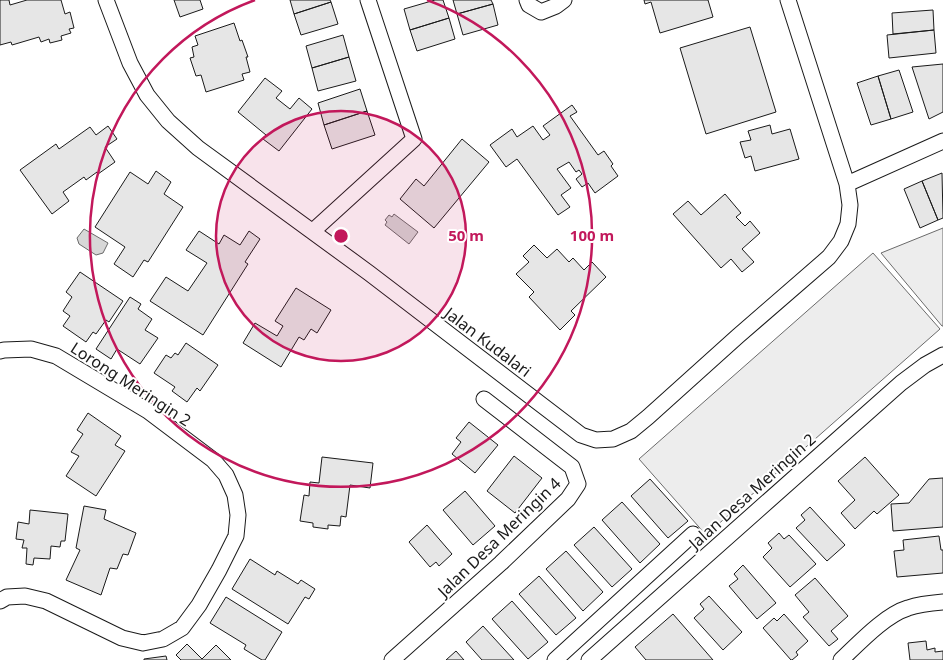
<svg xmlns="http://www.w3.org/2000/svg" width="943" height="660" font-family="'Noto Sans',sans-serif">
	<style>
		.built { fill: #ededed; stroke: #6a6a6a }
		.water { fill: #d7d7d7; stroke: #6a6a6a }
		.building { fill: #e6e6e6; stroke: #1a1a1a }
		.lines { fill: none; stroke-linecap: round; stroke-linejoin: round }
		.minor-casing { stroke: #1a1a1a; stroke-width: 17 }
		.minor { stroke: #fff; stroke-width: 15 }
		.ring { fill: none; stroke: #c2185b; stroke-width: 2.5 }
		.labels { text-anchor: middle; stroke-width: 4; stroke-linejoin: round; paint-order: stroke }
		.street-label { font-size: 16px; fill: #1a1a1a; stroke: #fff }
		.centre { fill: #c2185b; stroke: #fff; stroke-width: 2.5 }
		.ring-label { font-size: 15px; text-anchor: middle; font-weight: bold; fill: #c2185b; stroke: #fff; stroke-width: 4; stroke-linejoin: round; paint-order: stroke }
	</style>
	<rect width="100%" height="100%" fill="#fff"/>
	<path class="built" d="M943 228V326H942L881 253Z
		M873 253 940 329 706 535 639 459Z"/>
	<path class="water" d="M394 214 418 232 409 244 385 225 387 222 385 220 389 215 392 217Z
		M84 229 108 243 103 253 96 255 79 244 77 238Z"/>
	<path class="building" d="M0 0H9L10 5 27 0H61L65 14 70 12 74 28 69 29 71 33 61 36 62 40 50 43 49 39 41 42 39 37 12 45 11 42 0 45Z
		M174 0H200L203 9 180 17Z
		M290 0H330L331 2 294 14Z
		M435 0H443L449 18 410 30 404 9Z
		M453 0H491L493 4 457 14Z
		M644 0H708L713 17 660 33 651 2 645 4Z
		M331 2 338 24 301 35 294 14Z
		M493 4 498 25 463 35 457 14Z
		M933 10 934 30 893 34 892 13Z
		M449 18 455 39 417 51 410 30Z
		M234 23 240 41 242 40 248 57H246L250 72 242 74 244 80 206 92 201 75 196 76 190 58 194 57 192 47 198 45 195 36Z
		M750 27 776 112 706 134 680 48Z
		M934 30 936 53 889 58 887 35Z
		M343 35 349 57 312 68 306 46Z
		M349 57 356 81 318 91 312 68Z
		M943 64V112L929 119 912 67Z
		M899 70 913 112 891 119 878 76Z
		M878 76 891 119 871 125 857 83Z
		M265 78 282 91 276 98 290 109 299 98 312 109 279 151 263 139 266 135 238 112Z
		M360 89 367 111 324 125 318 103Z
		M572 105 577 112 570 116 598 155 604 151 613 164 611 166 618 176 595 193 588 183 582 187 576 179 582 174 579 170 576 172 569 162 557 169 571 188 561 195 570 207 558 215 517 159 506 167 490 145 512 129 517 137 533 126 543 140 550 135 543 126Z
		M367 111 375 135 332 149 324 125Z
		M770 125 772 134 790 129 799 159 755 171 751 156 745 158 740 142 751 140 748 131Z
		M108 126 117 139 105 147 115 162 98 174 97 172 86 180 84 177 63 192 69 201 52 214 20 170 56 144 59 149 90 127 96 135Z
		M462 139 489 162 434 228 400 199 416 179 424 186Z
		M156 171 171 182 164 194 183 207 148 262 144 260 133 277 114 264 125 247 95 227 130 172 148 184Z
		M942 173 943 218 938 220 922 181Z
		M922 181 938 220 920 228 904 189Z
		M725 194 741 213 736 217 745 226 750 221 760 233 742 249 754 262 742 272 731 259 721 268 673 214 688 201 701 215Z
		M199 231 219 244 224 235 240 245 249 231 260 239 245 262 248 264 203 335 150 301 166 277 188 291 207 263 186 250Z
		M534 245 547 258 557 249 569 262 573 258 584 270 592 262 606 277 571 311 575 315 560 330 529 297 534 292 516 274 529 262 523 256Z
		M80 272 123 301 109 322 106 320 96 334 93 332 86 342 63 326 70 316 63 311 72 297 66 292Z
		M296 288 331 310 317 333 311 329 304 340 299 337 281 367 243 343 255 323 277 336 283 326 275 321Z
		M130 297 141 304 138 309 152 319 145 330 158 338 140 364 117 349 111 359 96 349Z
		M186 343 218 365 200 391 197 388 187 402 172 391 175 387 154 373 166 355 171 358 175 353 178 355Z
		M88 413 121 436 115 445 125 451 96 496 66 476 79 456 71 452 83 434 77 430Z
		M469 422 498 445 475 473 452 454 461 442 456 438Z
		M514 456 542 478 515 513 487 491Z
		M322 457 373 463 370 488 350 485 346 517 341 516 340 526 328 525V529L313 527V523L300 521 304 495 309 496 310 482 319 483Z
		M865 457 899 495 877 514 874 511 855 529 841 513 855 500 838 481Z
		M943 478V527L893 531 891 504 909 503 929 479Z
		M650 479 688 521 668 538 631 496Z
		M465 491 495 526 473 545 443 510Z
		M622 502 660 544 640 563 602 520Z
		M84 506 106 510 104 519 136 533 128 555 123 554 117 569 110 568 101 595 66 580 80 550 76 548Z
		M810 507 845 545 827 561 796 528 805 520 801 515Z
		M30 510 68 514 65 541H61L60 547 51 546 50 559 34 558 33 565 26 564 27 548H22L24 540 16 539 18 522 29 524Z
		M427 525 452 554 439 566 436 562 430 567 409 542Z
		M594 527 632 569 612 587 574 545Z
		M779 533 784 539 789 535 816 564 790 587 763 557 772 548 768 543Z
		M939 536 941 550H943V573L897 577 894 551 904 550 903 540Z
		M566 551 603 592 583 611 546 569Z
		M250 559 275 575 277 571 298 584 301 580 315 589 309 599 305 597 288 624 232 589Z
		M743 565 776 603 757 619 729 586 738 579 734 574Z
		M539 576 576 618 556 635 519 594Z
		M815 578 848 616 831 631 838 639 829 646 803 617 809 612 795 595Z
		M709 596 742 632 723 650 694 618 704 609 700 604Z
		M226 597 282 632 265 660H262L244 649 246 645 210 623Z
		M512 601 548 642 528 659 492 619Z
		M673 614 713 660H646L635 647Z
		M784 614 808 641 796 652 798 655 792 660H791L763 628 774 618 777 621Z
		M483 626 514 660H482L466 642Z
		M926 641 927 650 935 648V652L943 651V660H910L908 643Z
		M187 644 202 659 216 645 231 660H181L176 655Z
		M456 651 464 660H446Z
		M166 656 167 660H144V659Z"/>
	<g class="lines">
		<defs>
			<path id="minor" d="M106 0 130 63 147 95 168 121 198 148 369 273 581 435 596 440 613 439 631 431 648 417 738 336 829 257 841 241 848 224 850 205 847 184 788 0
				M527 0 529 5 541 12 556 6 564 0
				M847 184 943 141
				M313 231 414 139 368 0
				M0 351 4 350 31 349 56 356 148 411 213 460 226 475 235 495 238 515 236 536 219 570 199 605 182 628 163 639 143 643 122 638 46 601 25 596 7 597 0 601
				M392 660 501 563 568 499 578 484 572 467 484 399
				M555 660 693 534
				M589 660 901 383 925 365 943 355
				M841 660C859 643 885 615 908 608 920 604 931 603 943 602"/>
		</defs>
		<use href="#minor" class="minor-casing"/>
		<use href="#minor" class="minor"/>
	</g>
	<circle cx="341" cy="236" r="125" fill="#c2185b" fill-opacity=".12"/>
	<g class="ring">
		<circle cx="341" cy="236" r="125"/>
		<path d="M427 0A251 251 0 1 1 255 0"/>
	</g>
	<g class="labels">
		<g class="street-label">
			<text transform="translate(488 342) rotate(37)" y="6">Jalan Kudalari</text>
			<text transform="translate(131 384) rotate(33)" y="6">Lorong Meringin 2</text>
			<text transform="translate(752 491) rotate(-42)" y="6">Jalan Desa Meringin 2</text>
			<text transform="translate(499 537) rotate(-44)" y="6">Jalan Desa Meringin 4</text>
		</g>
	</g>
	<circle cx="341" cy="236" r="8" class="centre"/>
	<g class="ring-label">
		<text x="466" y="241">50 m</text>
		<text x="592" y="241">100 m</text>
	</g>
</svg>
